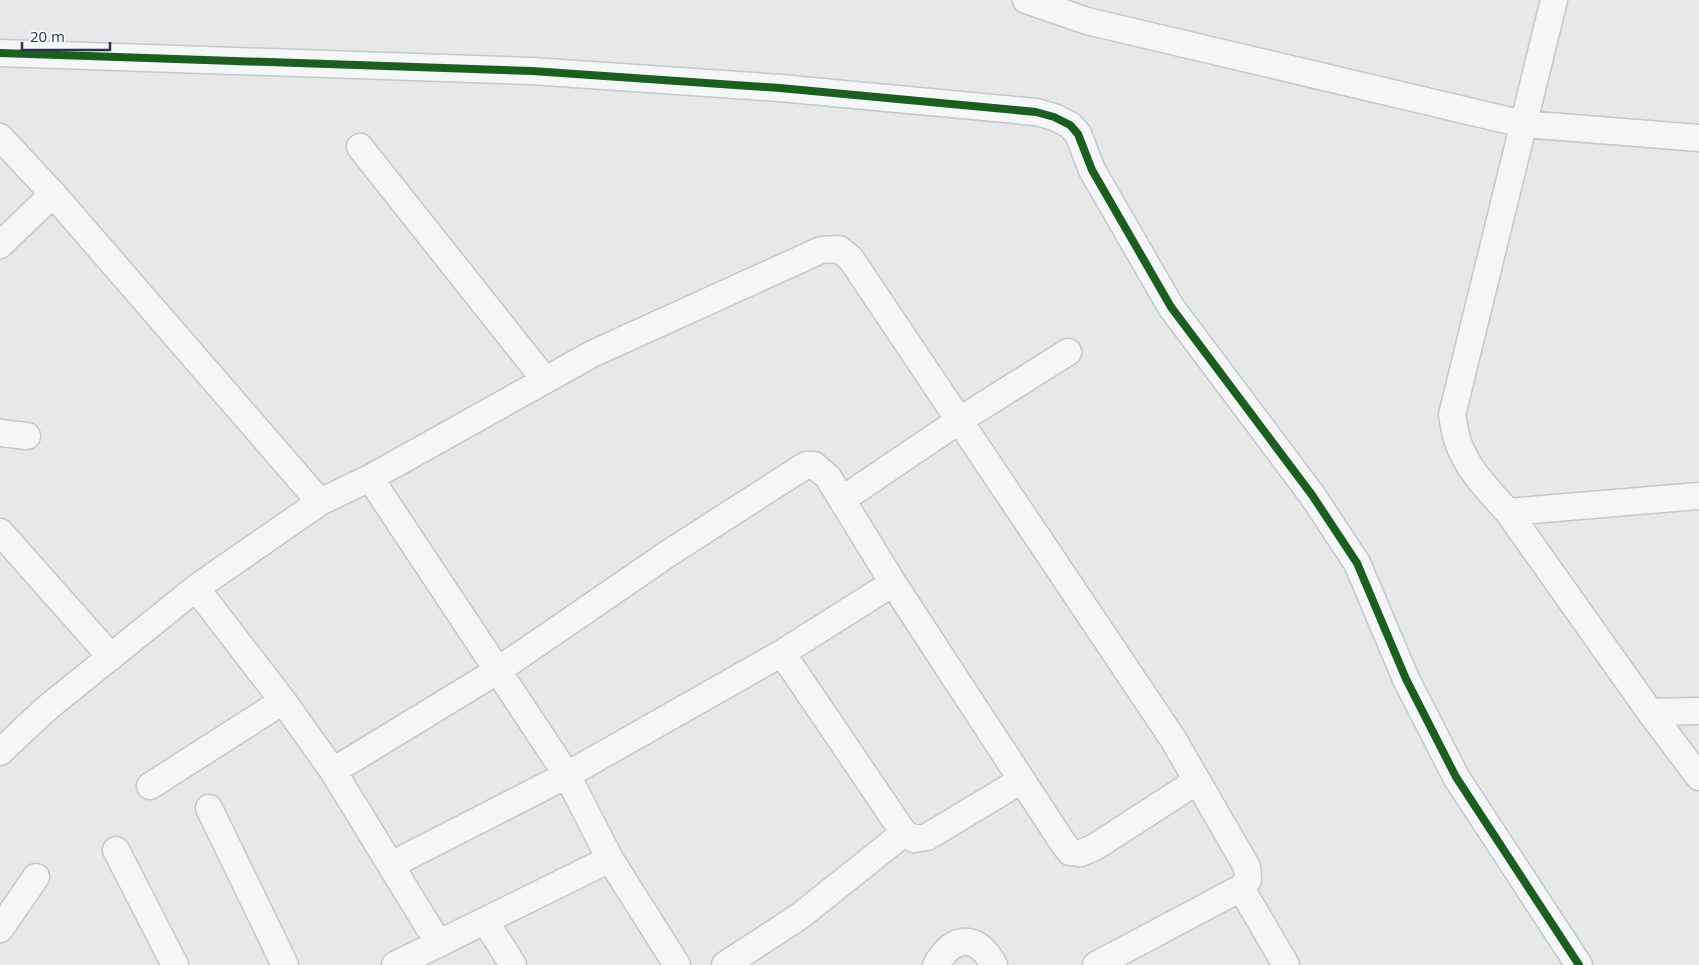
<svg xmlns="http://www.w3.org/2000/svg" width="1699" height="965" font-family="'Open Sans',sans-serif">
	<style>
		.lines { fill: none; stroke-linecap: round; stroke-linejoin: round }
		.minor-casing { stroke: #c4c6c8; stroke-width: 29 }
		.minor { stroke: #f5f6f7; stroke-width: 26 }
		.cycleway-casing { stroke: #f4f6f9; stroke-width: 11 }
		.cycleway { stroke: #1b5e20; stroke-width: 8 }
	</style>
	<rect width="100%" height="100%" fill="#e6e8ea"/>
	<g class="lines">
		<defs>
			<path id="minor" d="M1026 0 1087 21 1523 124 1699 138
				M1554 0 1452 415C1454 424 1455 434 1458 442 1467 469 1489 491 1508 512L1650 712 1699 777
				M0 53 532 71 780 88 1036 112 1054 117 1070 125 1078 134 1092 170 1171 307 1312 495 1357 563 1406 679 1456 777 1579 965
				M0 137 53 194 320 502
				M360 147 545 380
				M0 245 53 194
				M0 433 27 436
				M370 478 567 775 610 859 677 965
				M843 499 960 420 1068 352
				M1508 512 1699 496
				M0 532 111 657
				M196 588 283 701 333 771 439 944
				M782 653 904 833 914 839 927 837 1022 780
				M1650 712 1699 711
				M0 752 47 708 196 588 320 502 370 478 592 354 821 250 839 249 851 259 1173 739 1247 867 1248 880 1241 888 1096 965
				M333 771 497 671 669 553 806 465H814L828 477 893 583 1063 843 1070 852 1081 853 1095 847 1197 781
				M150 786 283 701
				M209 808 285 965
				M116 850 175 965
				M391 865 567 775 782 653 893 583
				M1241 888 1286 965
				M486 922 513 965
				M0 929 36 877
				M395 965 610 859
				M725 965 800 916 904 833
				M936 965C954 934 977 934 994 965"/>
		</defs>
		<use href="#minor" class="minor-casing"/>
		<use href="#minor" class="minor"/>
		<defs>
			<path id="cycleway" d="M0 53 532 71 780 88 1036 112 1054 117 1070 125 1078 134 1092 170 1171 307 1312 495 1357 563 1406 679 1456 777 1579 965"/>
		</defs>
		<use href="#cycleway" class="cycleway-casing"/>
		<use href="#cycleway" class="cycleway"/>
	</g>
	<path d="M22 42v8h88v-8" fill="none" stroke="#2b3445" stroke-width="2.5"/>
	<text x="30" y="42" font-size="15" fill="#2b3445" stroke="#f4f6f9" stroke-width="4" paint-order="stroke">20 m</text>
</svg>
